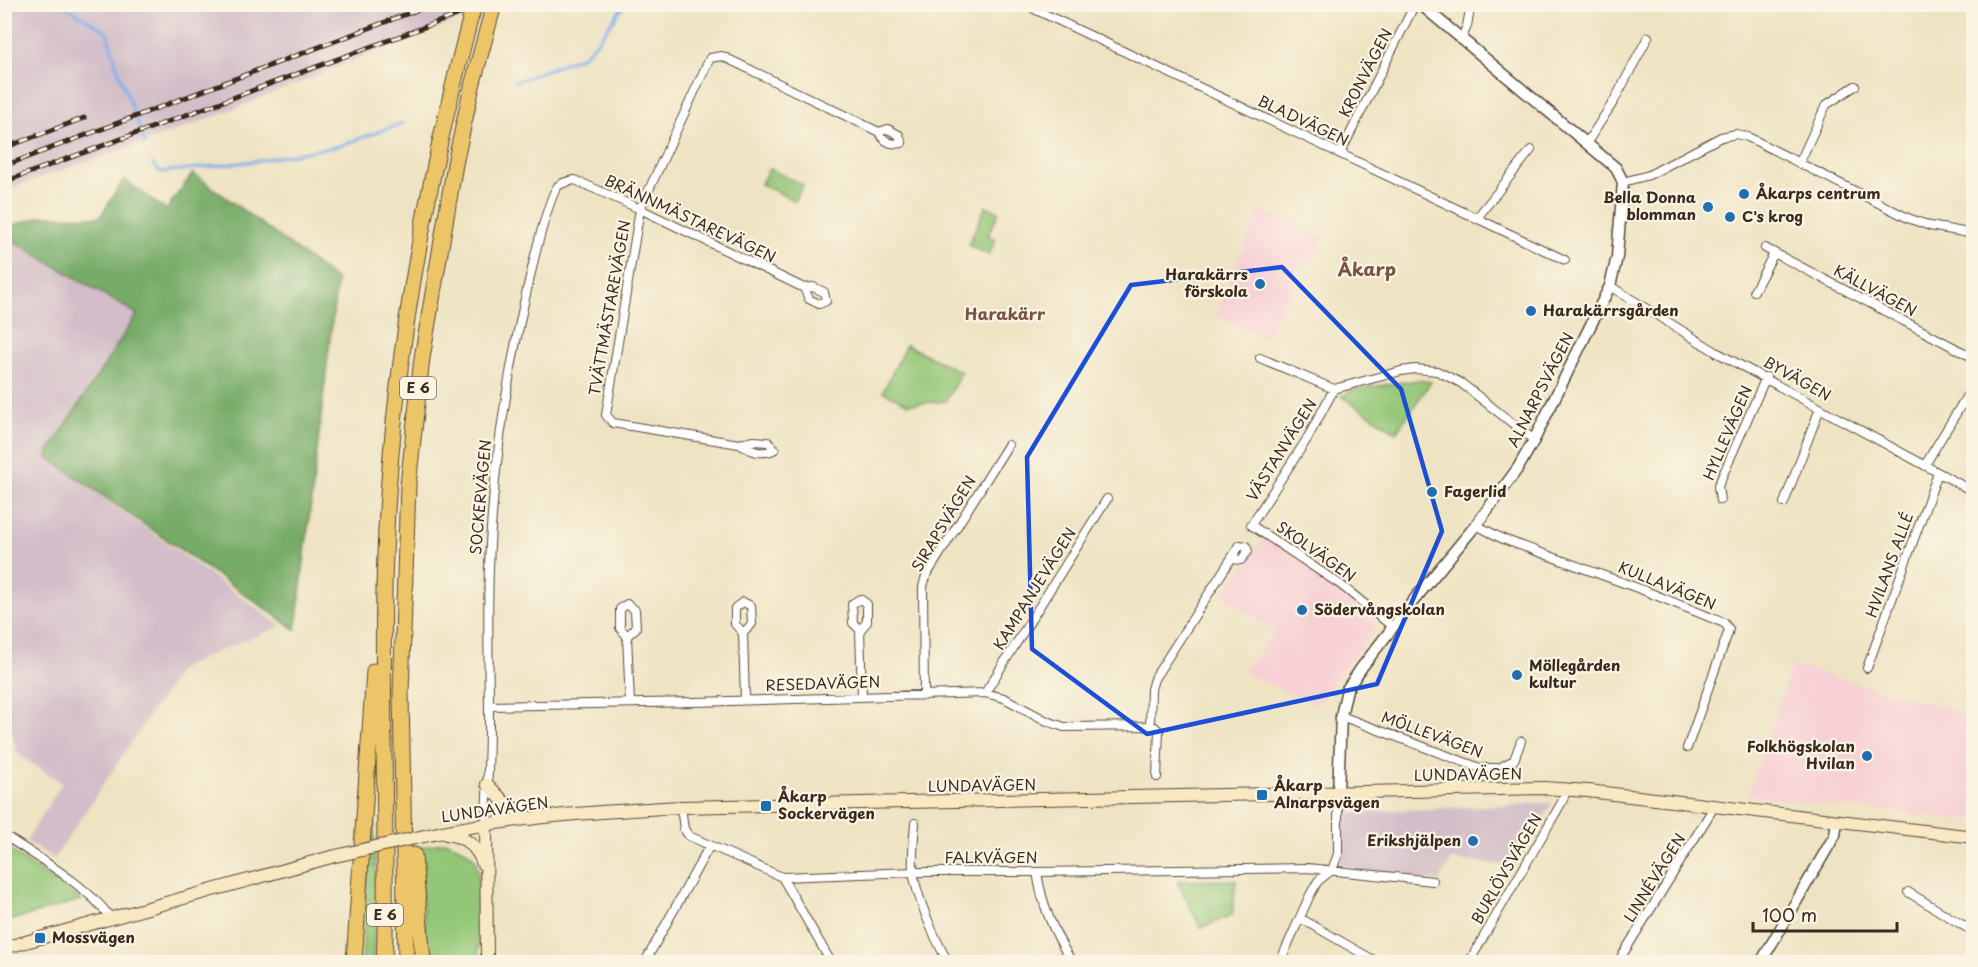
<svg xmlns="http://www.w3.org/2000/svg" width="1978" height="967" font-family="'Playpen Sans',sans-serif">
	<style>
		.built { fill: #f7cfd4 }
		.industrial { fill: #d2bdc8 }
		.green { fill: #93c677; stroke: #67784a; stroke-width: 1.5 }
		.forest { fill: #76ab68; stroke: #586a43; stroke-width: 1.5 }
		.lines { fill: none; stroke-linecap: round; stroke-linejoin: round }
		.stream { stroke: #80afea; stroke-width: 3 }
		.minor-casing { stroke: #564637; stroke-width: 10 }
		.tertiary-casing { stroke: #564637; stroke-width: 13 }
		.secondary-casing { stroke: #564637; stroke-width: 14 }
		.motorway-casing { stroke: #564637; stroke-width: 17 }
		.minor { stroke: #fff; stroke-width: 8 }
		.tertiary { stroke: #fff; stroke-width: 10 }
		.secondary { stroke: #f8e8c3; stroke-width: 12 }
		.motorway { stroke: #edc569; stroke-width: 15 }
		.rail-casing { stroke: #3b2a1e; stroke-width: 5 }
		.rail { stroke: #fcf5e5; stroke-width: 3; stroke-dasharray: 9; stroke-linecap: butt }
		.secondary-bridge-casing { stroke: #564637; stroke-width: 14; stroke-linecap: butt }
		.motorway-bridge-casing { stroke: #564637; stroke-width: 17; stroke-linecap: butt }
		.secondary-bridge { stroke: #f8e8c3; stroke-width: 12 }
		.motorway-bridge { stroke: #edc569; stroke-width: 15 }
		.marked { fill: none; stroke: #1d4ed8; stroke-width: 4.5; stroke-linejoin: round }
		.poi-dot { fill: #1f6fb2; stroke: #fcf5e5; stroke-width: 2 }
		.labels { text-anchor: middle; stroke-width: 4.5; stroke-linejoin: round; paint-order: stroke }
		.shield { fill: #fcf5e5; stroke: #75675a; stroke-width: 1.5 }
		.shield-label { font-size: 14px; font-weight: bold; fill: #3b2a1e }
		.street-label { font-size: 15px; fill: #3b2a1e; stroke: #fcf5e5 }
		.poi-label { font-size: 15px; font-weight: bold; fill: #3b2a1e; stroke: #fcf5e5; text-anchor: start }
		.neighbourhood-label { font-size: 16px; font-weight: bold; fill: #785140; stroke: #fcf5e5 }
		.quarter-label { font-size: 18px; font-weight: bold; fill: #785140; stroke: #fcf5e5 }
	</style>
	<rect width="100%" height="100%" fill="#fcf5e5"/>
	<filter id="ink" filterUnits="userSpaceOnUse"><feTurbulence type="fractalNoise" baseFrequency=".0167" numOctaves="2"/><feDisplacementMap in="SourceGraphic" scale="12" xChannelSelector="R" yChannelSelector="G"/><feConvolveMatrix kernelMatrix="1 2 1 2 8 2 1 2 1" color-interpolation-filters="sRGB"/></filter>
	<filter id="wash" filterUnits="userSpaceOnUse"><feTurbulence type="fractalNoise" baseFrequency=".008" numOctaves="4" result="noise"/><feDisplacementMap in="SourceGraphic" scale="24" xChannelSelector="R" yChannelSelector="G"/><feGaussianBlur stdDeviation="1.35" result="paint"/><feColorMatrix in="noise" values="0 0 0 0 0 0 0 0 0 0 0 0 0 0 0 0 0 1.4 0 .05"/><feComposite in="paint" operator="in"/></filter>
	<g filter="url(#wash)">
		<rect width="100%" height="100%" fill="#eee3c2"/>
		<path class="built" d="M1260 209 1324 239 1312 262 1303 259 1283 306 1264 338 1215 314Z
			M1264 537 1322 577 1378 625 1317 705 1242 672 1275 632 1222 596Z
			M1792 665 1973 716V821L1747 796Z"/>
		<path class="industrial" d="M390 4 394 12 415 5H500L418 35 198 123 5 190 4 5Z
			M12 240 137 314 46 456 281 626 216 652 180 669 54 859 26 841 62 783 18 754 9 724 5 723 4 244Z
			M1552 803 1514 866 1451 860 1439 881 1369 873 1339 864V813Z"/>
		<path class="green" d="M769 169 803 185 795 201 761 184Z
			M986 206 999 212 988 235 996 239 989 255 968 245Z
			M906 345 961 372 946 401 909 404 883 392Z
			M1418 380 1431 382 1396 432 1341 396 1357 389Z
			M372 770 376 881 373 962H362Z
			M446 842C456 845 467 849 474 858 484 872 478 942 478 962H428L417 848Z
			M4 847H5L81 900 5 922Z
			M1236 880 1232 915 1201 928 1177 881Z"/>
		<path class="forest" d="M193 173 337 280 296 630 46 456 137 314 12 240 5 244V228L42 216 100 217 124 179 166 210Z"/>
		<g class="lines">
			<path class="stream" d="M57 4 65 6 107 32 118 70 145 144
				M515 82 583 56 597 42 625 4
				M153 164 158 170 163 172 256 161 339 146 403 123"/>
		</g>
	</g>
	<g filter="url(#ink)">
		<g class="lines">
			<defs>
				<path id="minor" d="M1030 4 1034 9 1565 260
					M1461 40 1467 26 1471 4
					M1586 144 1614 101 1648 37
					M1340 154 1415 4
					M1799 164 1826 105 1855 86
					M1623 182 1649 175 1721 137 1736 134 1748 137 1908 218 1930 226 1974 234
					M1476 219 1531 150
					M1765 248 1974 358
					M1610 286 1716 352 1974 492
					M1754 291 1774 253
					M1260 358 1334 389 1401 371 1415 369 1437 371 1461 383 1534 440
					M1334 389 1307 439 1251 525 1341 585 1393 627
					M739 444 754 441 768 442 775 449C762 456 751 451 739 444L613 423 606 415 640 209 710 58 722 56 879 132C884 142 891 145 902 143L899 135 888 129 879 132
					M1925 465 1974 384
					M1720 500 1718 486 1766 377
					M1784 503 1820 408
					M1476 525 1503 539 1643 590 1724 623 1729 629 1728 633 1687 748
					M860 630 853 623 852 604 860 599 867 604V622L860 630 862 696
					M743 633 735 624V608L743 602 751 606 752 624 743 633 745 700
					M627 636 620 628V609L627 604 635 610 636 628 627 636 630 703
					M1867 668 1938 473
					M985 693 1107 499
					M924 696 923 587 926 576 1008 445
					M489 706 696 702 985 693 1004 698 1047 721 1064 727 1150 726 1151 689 1154 679 1231 559 1241 560 1248 551 1246 546 1240 545 1231 559
					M1341 716 1480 768H1499L1514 760 1521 741
					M1150 726 1155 727 1159 731 1157 777
					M681 807 684 829 689 836 782 877 913 872H1037L1307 868 1433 881
					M915 823C914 838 912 855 913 870 916 897 935 939 948 962
					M486 824C487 791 489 757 489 724 489 654 486 585 492 515 498 430 513 347 533 264 536 250 550 195 558 186 563 182 569 181 575 180L640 209 804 288 809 299 819 304 826 301 824 292 813 287 804 288
					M4 835C38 858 87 885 110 917
					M1037 872C1042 906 1054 933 1072 962
					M782 877 831 962
					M1908 892 1974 932
					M1300 918 1377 962
					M1558 961 1559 962
					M645 962 710 845
					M1280 962 1310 895 1318 881 1332 870 1338 854V793
					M1469 962 1562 802 1567 789
					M1618 962 1714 807"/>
				<path id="tertiary" d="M1338 793 1341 716 1347 689 1362 667 1414 600 1476 525 1518 468 1534 440 1610 286 1617 257 1623 182 1616 168 1420 4
					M1761 962 1835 835 1837 821"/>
				<path id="secondary" d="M487 784 504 802 531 819
					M486 824 487 962
					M446 834C465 836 477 846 483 864
					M424 836C508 817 595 812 681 807L1544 788 1588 791 1974 837
					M4 948 331 857"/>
				<path id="motorway" d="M414 855 423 962
					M354 962 374 671
					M384 962C386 929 385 895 385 862 385 759 381 657 385 555 391 372 424 191 471 16
					M406 962 401 694 408 485 422 358 455 164 472 86 494 4"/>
			</defs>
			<use href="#minor" class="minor-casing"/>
			<use href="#tertiary" class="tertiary-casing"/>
			<use href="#secondary" class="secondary-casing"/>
			<use href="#motorway" class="motorway-casing"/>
			<use href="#minor" class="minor"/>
			<use href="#tertiary" class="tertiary"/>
			<use href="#secondary" class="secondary"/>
			<use href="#motorway" class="motorway"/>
			<defs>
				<path id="rail" d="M4 148 84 118
					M4 166 433 4
					M4 182 487 4"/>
			</defs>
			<use href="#rail" class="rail-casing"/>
			<use href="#rail" class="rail"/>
			<defs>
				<path id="secondary-bridge" d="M331 857 424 836"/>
				<path id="motorway-bridge" d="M471 16 475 4"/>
			</defs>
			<use href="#secondary-bridge" class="secondary-bridge-casing"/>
			<use href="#motorway-bridge" class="motorway-bridge-casing"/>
			<use href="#secondary-bridge" class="secondary-bridge"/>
			<use href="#motorway-bridge" class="motorway-bridge"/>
		</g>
	</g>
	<path class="marked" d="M1282 267 1401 389 1442 531 1377 684 1147 734 1032 649 1027 457 1131 285Z"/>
	<g class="poi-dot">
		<circle cx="1744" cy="194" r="6"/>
		<circle cx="1708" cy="207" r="6"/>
		<circle cx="1730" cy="217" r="6"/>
		<circle cx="1260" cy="284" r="6"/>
		<circle cx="1531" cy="311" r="6"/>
		<circle cx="1432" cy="492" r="6"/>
		<circle cx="1302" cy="610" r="6"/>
		<circle cx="1517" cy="675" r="6"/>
		<circle cx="1867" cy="756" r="6"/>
		<rect x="1256" y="789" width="12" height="12" rx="3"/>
		<rect x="760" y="800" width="12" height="12" rx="3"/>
		<circle cx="1473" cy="841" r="6"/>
		<rect x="34" y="932" width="12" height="12" rx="3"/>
	</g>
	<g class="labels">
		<g class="shield">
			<rect x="400" y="377" width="36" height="22" rx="4.5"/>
			<rect x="367" y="904" width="36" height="22" rx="4.5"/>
		</g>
		<g class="shield-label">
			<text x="418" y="393">E 6</text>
			<text x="385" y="920">E 6</text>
		</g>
		<g class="street-label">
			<text transform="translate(1366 73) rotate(-63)" y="5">KRONVÄGEN</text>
			<text transform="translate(1303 121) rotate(25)" y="5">BLADVÄGEN</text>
			<text transform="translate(690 219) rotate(25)" y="5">BRÄNNMÄSTAREVÄGEN</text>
			<text transform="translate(1875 291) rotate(28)" y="5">KÄLLVÄGEN</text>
			<text transform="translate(610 308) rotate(-80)" y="5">TVÄTTMÄSTAREVÄGEN</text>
			<text transform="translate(1797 379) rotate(29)" y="5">BYVÄGEN</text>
			<text transform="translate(1541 390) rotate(-63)" y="5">ALNARPSVÄGEN</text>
			<text transform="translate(1728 433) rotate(-67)" y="5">HYLLEVÄGEN</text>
			<text transform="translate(1282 450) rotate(-58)" y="5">VÄSTANVÄGEN</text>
			<text transform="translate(481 497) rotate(-85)" y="5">SOCKERVÄGEN</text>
			<text transform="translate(944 524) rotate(-59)" y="5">SIRAPSVÄGEN</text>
			<text transform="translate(1316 552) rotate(35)" y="5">SKOLVÄGEN</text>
			<text transform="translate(1890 565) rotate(-70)" y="5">HVILANS ALLÉ</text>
			<text transform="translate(1667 586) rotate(22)" y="5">KULLAVÄGEN</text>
			<text transform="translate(1035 589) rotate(-58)" y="5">KAMPANJEVÄGEN</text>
			<text transform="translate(823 684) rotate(-2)" y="5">RESEDAVÄGEN</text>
			<text transform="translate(1432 735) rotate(20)" y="5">MÖLLEVÄGEN</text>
			<text transform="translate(1468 775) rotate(-1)" y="5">LUNDAVÄGEN</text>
			<text transform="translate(982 786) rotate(-1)" y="5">LUNDAVÄGEN</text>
			<text transform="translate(495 810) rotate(-8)" y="5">LUNDAVÄGEN</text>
			<text x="991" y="863">FALKVÄGEN</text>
			<text transform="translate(1507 869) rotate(-60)" y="5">BURLÖVSVÄGEN</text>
			<text transform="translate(1655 878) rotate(-58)" y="5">LINNÉVÄGEN</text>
		</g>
		<g class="poi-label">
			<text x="1756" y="199">Åkarps centrum</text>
			<text x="1696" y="203" text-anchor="end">Bella Donna<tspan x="1696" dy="17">blomman</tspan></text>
			<text x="1742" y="222">C's krog</text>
			<text x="1248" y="280" text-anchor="end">Harakärrs<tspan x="1248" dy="17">förskola</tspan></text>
			<text x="1543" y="316">Harakärrsgården</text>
			<text x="1444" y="497">Fagerlid</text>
			<text x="1314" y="615">Södervångskolan</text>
			<text x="1529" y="671">Möllegården<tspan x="1529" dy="17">kultur</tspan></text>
			<text x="1855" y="752" text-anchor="end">Folkhögskolan<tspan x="1855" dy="17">Hvilan</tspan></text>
			<text x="1274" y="791">Åkarp<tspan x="1274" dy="17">Alnarpsvägen</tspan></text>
			<text x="778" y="802">Åkarp<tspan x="778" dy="17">Sockervägen</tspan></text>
			<text x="1461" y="846" text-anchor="end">Erikshjälpen</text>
			<text x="52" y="943">Mossvägen</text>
		</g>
		<g class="neighbourhood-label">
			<text x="1005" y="320">Harakärr</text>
		</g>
		<g class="quarter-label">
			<text x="1367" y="276">Åkarp</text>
		</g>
	</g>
	<rect width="1978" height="967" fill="none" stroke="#fcf5e5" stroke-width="24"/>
	<path d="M1753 922v9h144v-9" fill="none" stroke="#3b2a1e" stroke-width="3"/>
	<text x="1762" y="922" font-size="18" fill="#3b2a1e" stroke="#fcf5e5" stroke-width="4.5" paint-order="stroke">100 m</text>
</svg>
